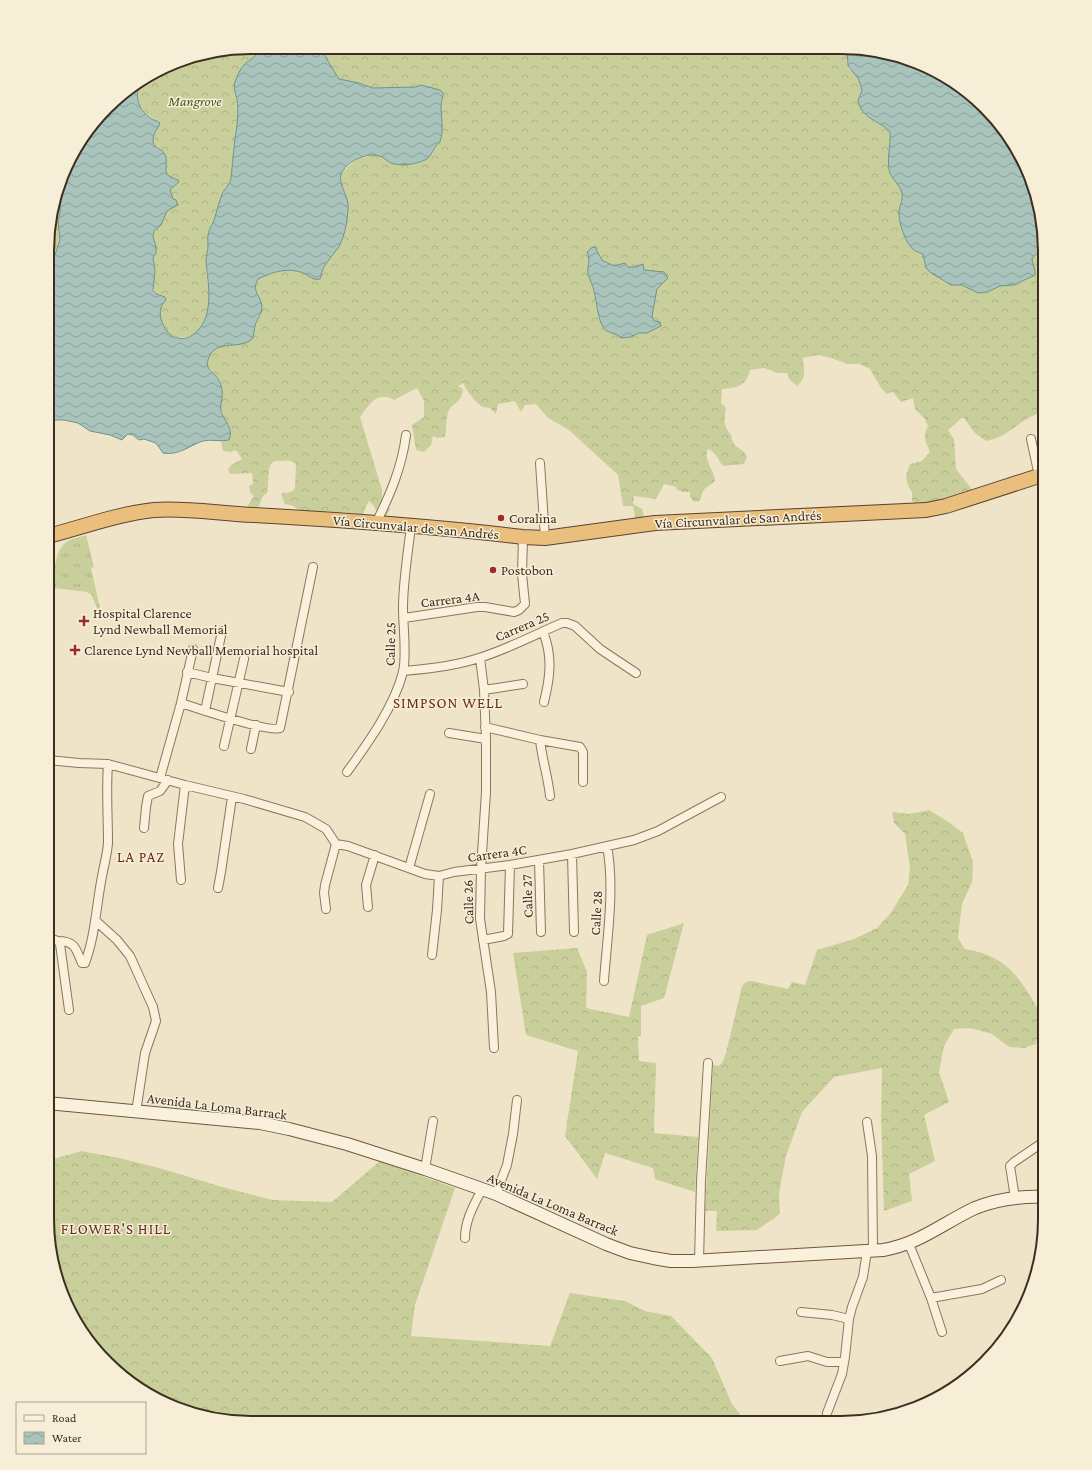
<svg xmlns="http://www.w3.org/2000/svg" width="1092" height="1470" font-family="'Crimson Pro',serif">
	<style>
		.grass { fill: url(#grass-tufts) }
		.forest { fill: url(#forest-crowns); fill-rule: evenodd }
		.water { fill: url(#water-waves); stroke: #6f938a }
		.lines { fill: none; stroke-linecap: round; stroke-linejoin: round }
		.minor-casing { stroke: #8d765c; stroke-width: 10 }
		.secondary-casing { stroke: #6f573f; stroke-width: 14 }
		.trunk-casing { stroke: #5b4430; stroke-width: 16 }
		.minor { stroke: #faf1dc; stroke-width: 8 }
		.secondary { stroke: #faf1dc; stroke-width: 12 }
		.trunk { stroke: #eabe7c; stroke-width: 14 }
		.poi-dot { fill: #9e2a2b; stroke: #f7eed8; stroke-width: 1.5 }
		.labels { text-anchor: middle; stroke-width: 3; stroke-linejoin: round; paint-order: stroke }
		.park-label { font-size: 14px; font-style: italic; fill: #4d5a26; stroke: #f7eed8 }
		.poi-label { font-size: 14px; fill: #3d2e20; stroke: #f7eed8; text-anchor: start }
		.street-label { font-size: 14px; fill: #3d2e20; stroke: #f7eed8 }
		.neighbourhood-label { font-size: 15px; letter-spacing: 1px; fill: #6b2e1e; stroke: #f7eed8 }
		.rim { fill: none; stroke: #3d2e20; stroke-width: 2 }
	</style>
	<defs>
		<pattern id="grass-tufts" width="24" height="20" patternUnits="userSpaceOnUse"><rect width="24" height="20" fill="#c9cf9b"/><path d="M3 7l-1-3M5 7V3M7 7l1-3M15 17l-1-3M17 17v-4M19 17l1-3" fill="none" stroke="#aeb285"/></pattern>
		<pattern id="forest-crowns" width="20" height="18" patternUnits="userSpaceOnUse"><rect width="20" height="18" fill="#c9cf9b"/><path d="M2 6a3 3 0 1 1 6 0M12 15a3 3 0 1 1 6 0" fill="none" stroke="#aeb285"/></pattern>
		<pattern id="water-waves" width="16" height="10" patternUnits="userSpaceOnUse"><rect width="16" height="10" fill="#a9c4bc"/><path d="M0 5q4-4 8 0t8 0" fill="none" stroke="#8ba098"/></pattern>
	</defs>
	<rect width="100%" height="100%" fill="#f0e4c8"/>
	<path class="grass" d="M86 535 94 567 91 568 101 613H99L91 594 87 592 54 588C55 573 53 550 68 541 73 538 81 537 86 535Z"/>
	<path class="forest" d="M251 47H261L258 53 247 62 234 86C237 101 240 123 235 138L231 178C230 185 225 188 222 194 219 202 217 211 214 220 213 223 210 227 209 230 207 236 208 240 208 246 208 249 207 252 206 255 204 275 214 302 205 321 194 346 162 342 160 314 159 308 162 301 163 296L156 294 153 286 155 271 153 258 155 243 153 236 154 231 161 225 167 211 176 207 171 196 170 190 178 184 175 179 170 177 166 172 167 160 162 151 154 145C151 138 155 130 159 125V121C142 115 135 101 139 84L185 58Z
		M317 47 847 49C848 55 846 63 849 69 850 70 853 71 854 73 859 78 861 85 862 92 848 112 880 121 890 132 891 145 887 156 889 169 890 178 900 183 902 193 903 199 900 205 899 211 898 222 905 244 914 250 917 252 920 253 923 254L926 268 931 273 943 281 951 285H962L987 292 1000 286 1014 285 1020 282 1033 266 1032 258 1039 252 1045 254V412C1021 416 1011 437 986 441L975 433 963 417 948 430 954 439 956 469 974 492 917 507 912 500V492L908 486 906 476 910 464 922 461 930 452C926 442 922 437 928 426L925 419 915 409 913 398 901 402 893 392 887 394 881 388 870 369 859 364H848L831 358 818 355 803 358C803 371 808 376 797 386L789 379 787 373H778L764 368 750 370C746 386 738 388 722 389L721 403 726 408C724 421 723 425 731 435 732 438 732 442 734 444 739 450 743 448 747 457L744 464 723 466C718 460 716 452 708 449 703 460 714 469 715 481L703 490 700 501 694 502 690 497V492H683L677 490 676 487 664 484 656 499 634 496 633 504 642 509 645 520 636 521 633 506H623L618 475 569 430 548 418 536 404 525 405 521 412 515 401 498 404 496 414 490 408 483 407 476 402 468 392 463 383 458 386 463 389C462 395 461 399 456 403 455 404 453 405 451 407 445 414 447 429 445 437L437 438 433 436 431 445 424 452 416 450 412 425 424 417V401L417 388 394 400C377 390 369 405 360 417L382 490V498L390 509 385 519 377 513 374 506 369 501 366 506 363 515C358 514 345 512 341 513 329 513 315 514 303 511 295 509 295 505 285 504L281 494 284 492 287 493 293 491 295 487 296 465 295 463C290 460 288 460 283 461 279 461 276 460 273 462 267 465 269 486 267 493L263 496 256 513 249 511 247 507 254 496 250 492 249 486 253 484 252 473 230 474 228 470 231 465 242 459 236 450 231 452 223 451 221 441 229 440C234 427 223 420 221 408 219 400 223 394 221 387 220 384 219 380 217 378 213 370 204 370 209 357 217 339 241 350 253 338L255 327 261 314 255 286 258 279C272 272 288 267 303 273 309 275 313 281 320 279L324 266 338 248 346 228 345 192 340 184 341 173 357 159 373 155 381 156 398 165 417 163 429 157 432 154 434 148 441 139V103L444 97 440 91 421 85 416 87 373 88 359 83 339 79 323 53ZM599 253 602 260 614 266 625 263 628 267H634L639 265 644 270 664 272 668 278 657 289 652 316 654 321 655 328 651 332 638 333 631 337 621 338 618 334 608 331 603 327 598 315 594 291 588 275 590 258Z
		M72 155 66 181 61 191 60 214 58 220 60 240 49 273V224Z
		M929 810 947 821 963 833 973 862 972 882 962 904 958 938 965 949C1011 957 1019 979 1042 1015L1036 1044 1024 1048 1009 1047 992 1034 970 1028 954 1029 944 1046 939 1072 949 1102 924 1115 935 1161 909 1174 912 1201 884 1211 881 1115 882 1068 834 1077 802 1112 786 1156 779 1193 780 1214 757 1230 716 1231 717 1211H705L713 1065 718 1066 722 1063 726 1053 742 986 746 982 751 981 788 989 792 982 805 985 817 950 854 939 877 928 890 914 908 885 910 868 905 834 894 823 892 812 909 814Z
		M684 923 664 998 641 1006V1036L638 1037 639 1061 656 1063 654 1133 698 1137 695 1192 655 1179 653 1168 605 1153 597 1179 565 1136 578 1051 526 1035 513 953 577 948 587 972 586 1008 629 1017 647 935Z
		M81 1151 119 1158 163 1169 219 1186 272 1200 332 1202 380 1161 455 1188 415 1305 411 1336 550 1346 570 1293 625 1301 645 1311 671 1316 712 1358 732 1404 747 1423 224 1421 173 1408 137 1389 98 1354 68 1310 54 1272 47 1219V1161Z"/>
	<path class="water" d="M261 47H317L323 53 339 79 359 83 373 88 416 87 421 85 440 90 443 93C444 98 441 100 441 105 441 117 444 131 440 142 432 148 433 156 425 160 416 164 404 166 395 164 390 164 386 159 382 157 369 151 349 160 342 172 336 183 350 196 348 210 347 223 345 236 338 248 334 254 329 259 325 265 322 269 322 274 320 279 313 281 309 275 303 273 288 267 272 272 258 279 251 292 261 295 262 307 262 314 257 319 255 326 254 330 254 334 253 338 241 351 217 338 209 357 203 371 215 371 219 381 221 384 223 392 222 396 222 401 220 405 221 411 224 421 234 428 229 440 220 442 212 439 203 441 190 445 179 456 163 453L156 443 144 439 139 440 133 435 128 434 122 440 110 435 90 431 78 423 64 420H48L49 273 60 240 58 220 60 214 61 191 66 181 68 170 74 149 117 97 139 84C135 98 139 111 152 119 155 121 157 120 160 123 158 129 153 133 153 140 152 147 160 148 164 153 170 160 162 170 169 176 172 178 175 179 178 180L179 182 170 190 173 199 176 200 178 205 167 211 161 225 154 231 153 236 156 247V253L153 258 155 271 153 290 156 294 165 297 166 300C164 302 162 305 161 308 158 316 164 330 171 335 176 339 185 340 191 336 216 321 208 285 206 261 206 255 208 251 208 246 208 241 207 236 209 231 210 227 213 224 214 220 217 211 219 202 222 194 225 188 230 185 231 178L235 138C237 130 239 108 237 100 236 94 233 88 235 82 237 76 240 69 244 65 250 59 258 56 261 47Z
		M847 49H868L919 62 955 81 995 117 1024 160 1038 198 1045 254 1039 252 1032 258C1032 264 1036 269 1035 275L1014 285 1000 286 987 292 978 293 962 285H951L931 273 926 268 923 254C920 253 917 252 914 250 906 245 898 222 899 211 900 205 903 200 902 193 900 184 890 178 889 169 887 156 891 145 890 132 879 120 861 119 858 100L862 91 861 86 858 78 848 66Z
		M595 247 602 260 614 266 625 263 628 267H634L643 264 644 270 664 272 668 278 657 289 652 316 654 321 660 322 661 326 647 333H638L631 337 621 338C616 332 607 334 603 327 597 316 597 303 594 291 593 285 589 279 588 273 587 265 591 261 587 252L591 248Z"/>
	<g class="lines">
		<defs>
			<path id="minor" d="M1031 439 1039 476
				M540 463 545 538
				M376 523C390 495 402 467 406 435
				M404 618 477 607H485L514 612 519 610 525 604 522 574 523 537
				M543 632C553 656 550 678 544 702
				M480 658 484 690 486 739V792L481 869 480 919 491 992 494 1048
				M403 671C428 669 455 666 479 658 508 649 534 635 562 623H567L575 626 600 649 636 673
				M187 672 212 678 289 692
				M484 690 523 684
				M181 703C196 708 269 733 280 728L313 567
				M205 711 222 631
				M485 727 540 740 580 747 583 752V782
				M449 733 486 739
				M540 740C542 759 548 777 550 796
				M224 746 244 659
				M251 749 256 725
				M48 760 79 763 108 764 185 785 244 799 305 817 326 829 336 844
				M347 772C368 743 394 707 403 672 407 654 403 627 403 608 403 581 408 553 411 526
				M160 778 181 703 193 649
				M144 828 146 807 148 796 160 791 168 780
				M572 854 574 932
				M539 860 541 932
				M409 868 430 794
				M181 880 178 844 185 785
				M218 888 221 872 232 797
				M368 907 366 885 375 855
				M326 909 324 893 325 885 336 844 348 846 425 874 439 876 454 872 510 865 572 854 634 840 658 831 721 797
				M96 921 117 940 130 956 153 1007 156 1021 145 1053 136 1112
				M48 939H52L58 941 60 944 69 1010
				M483 940 504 936 508 934 510 865
				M58 941C76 941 76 950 82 963H85C95 936 96 909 101 882 103 869 107 856 108 843 108 816 106 790 108 764
				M432 955 437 910 439 876
				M604 981C607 938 615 888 607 846
				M867 1122 872 1156 873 1250
				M425 1169 433 1121
				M496 1194 507 1165 513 1134 517 1100
				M1015 1198 1010 1166 1014 1162 1045 1141
				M465 1238C465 1220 474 1205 482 1189
				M909 1244 931 1298 982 1289 1001 1280
				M699 1261 701 1181 708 1063
				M931 1298 942 1332
				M801 1312 832 1315 849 1319
				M780 1361 808 1356 827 1362H844
				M827 1413 842 1374 845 1357 849 1319 852 1307 863 1277 867 1251"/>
			<path id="secondary" d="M47 1103 260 1123 289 1129 347 1144 425 1169 496 1194 606 1244 630 1253 653 1258 671 1261H692L883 1250C919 1244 943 1223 975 1208 997 1199 1021 1196 1045 1197"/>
			<path id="trunk" d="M48 536C83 527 117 514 154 510 184 507 222 514 254 515 343 520 433 526 523 537L545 538 655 523 926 510 946 506 1045 474"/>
		</defs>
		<use href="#minor" class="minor-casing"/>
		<use href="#secondary" class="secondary-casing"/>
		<use href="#trunk" class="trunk-casing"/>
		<use href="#minor" class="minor"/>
		<use href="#secondary" class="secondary"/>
		<use href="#trunk" class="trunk"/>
	</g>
	<g class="poi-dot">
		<circle cx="501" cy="518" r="4"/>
		<circle cx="493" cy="570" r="4"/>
		<path d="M82 615h4v4h4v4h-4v4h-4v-4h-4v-4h4z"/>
		<path d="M73 644h4v4h4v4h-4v4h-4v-4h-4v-4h4z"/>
	</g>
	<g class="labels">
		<g class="park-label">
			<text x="195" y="106">Mangrove</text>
		</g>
		<g class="poi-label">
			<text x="509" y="523">Coralina</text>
			<text x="501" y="575">Postobon</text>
			<text x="93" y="618">Hospital Clarence<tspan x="93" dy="16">Lynd Newball Memorial</tspan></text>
			<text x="84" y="655">Clarence Lynd Newball Memorial hospital</text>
		</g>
		<g class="street-label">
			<text transform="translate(738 519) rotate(-3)" y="5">Vía Circunvalar de San Andrés</text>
			<text transform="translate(416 527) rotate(5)" y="5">Vía Circunvalar de San Andrés</text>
			<text transform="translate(450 599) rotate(-7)" y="5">Carrera 4A</text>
			<text transform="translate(522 626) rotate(-23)" y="5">Carrera 25</text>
			<text transform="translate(390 644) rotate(-89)" y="5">Calle 25</text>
			<text transform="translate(497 853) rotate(-8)" y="5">Carrera 4C</text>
			<text transform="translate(527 896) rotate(-92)" y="5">Calle 27</text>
			<text transform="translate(468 902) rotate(-91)" y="5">Calle 26</text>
			<text transform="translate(596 913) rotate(-87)" y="5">Calle 28</text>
			<text transform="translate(217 1106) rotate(7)" y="5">Avenida La Loma Barrack</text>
			<text transform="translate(553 1204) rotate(23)" y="5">Avenida La Loma Barrack</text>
		</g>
		<g class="neighbourhood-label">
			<text x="448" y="708">SIMPSON WELL</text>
			<text x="141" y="862">LA PAZ</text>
			<text x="116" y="1234">FLOWER'S HILL</text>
		</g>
	</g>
	<path d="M0 0H1092V1470H0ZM251 54H841A197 197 0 0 1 1038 251V1219A197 197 0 0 1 841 1416H251A197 197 0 0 1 54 1219V251A197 197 0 0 1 251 54Z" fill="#f7eed8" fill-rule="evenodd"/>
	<path class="rim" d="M251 54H841A197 197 0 0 1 1038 251V1219A197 197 0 0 1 841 1416H251A197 197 0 0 1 54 1219V251A197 197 0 0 1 251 54Z"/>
	<rect x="16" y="1402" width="130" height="52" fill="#f7eed8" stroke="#ada18e"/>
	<rect x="24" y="1415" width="20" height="6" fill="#faf1dc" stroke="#ada18e"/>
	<text x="52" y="1422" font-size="12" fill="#3d2e20">Road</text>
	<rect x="24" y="1432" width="20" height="12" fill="url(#water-waves)" stroke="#ada18e"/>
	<text x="52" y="1442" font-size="12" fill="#3d2e20">Water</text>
</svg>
